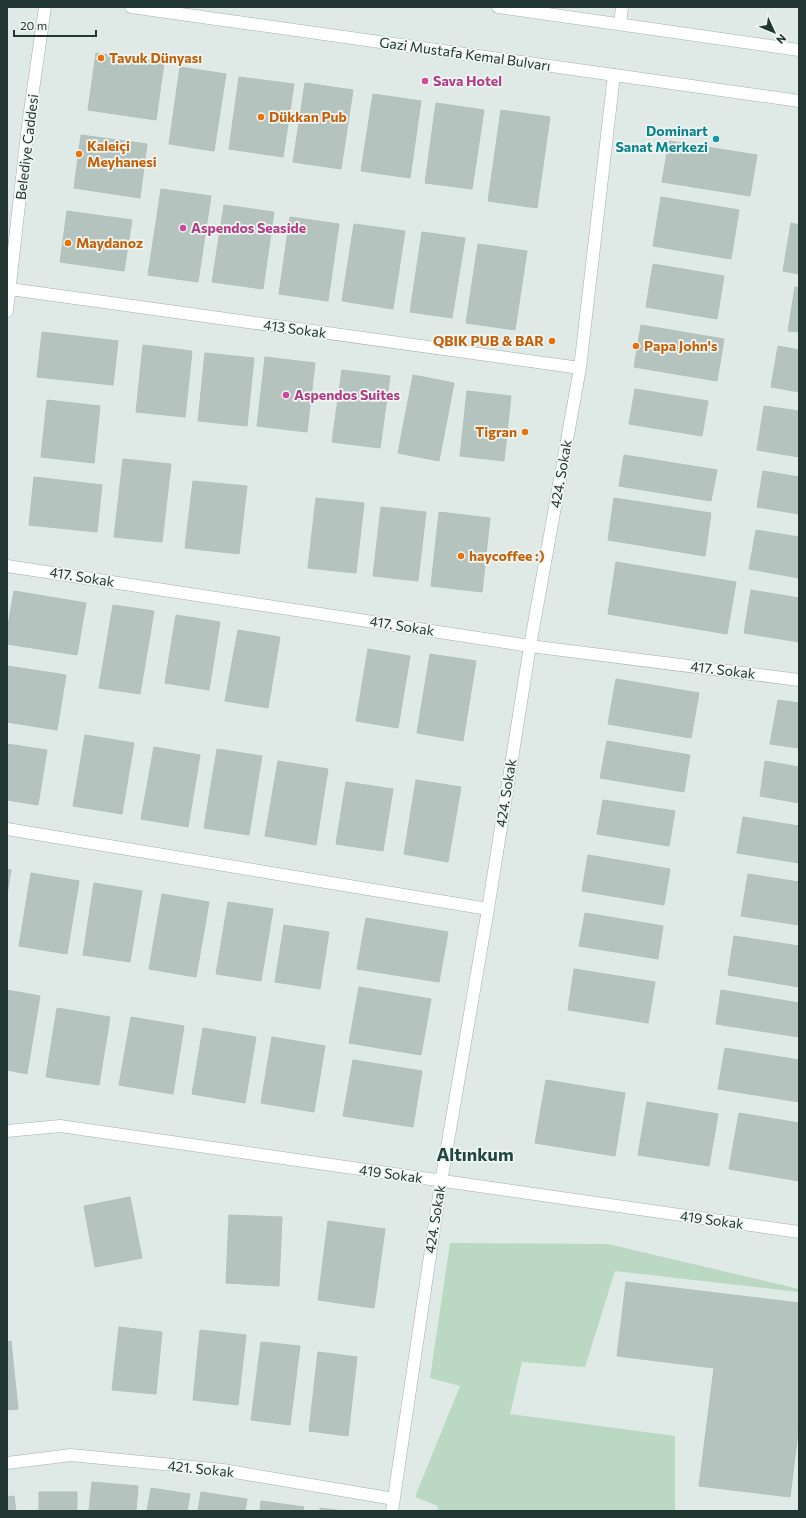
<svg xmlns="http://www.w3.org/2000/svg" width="806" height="1518" font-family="Commissioner,sans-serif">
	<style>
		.green { fill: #bad8c2 }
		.building { fill: #b5c3be; stroke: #b2c2bb }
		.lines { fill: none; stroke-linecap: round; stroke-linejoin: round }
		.street-casing { stroke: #a3b0ac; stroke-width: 13 }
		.secondary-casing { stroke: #a0b3ac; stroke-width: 13 }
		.street { stroke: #fff; stroke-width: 12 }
		.secondary { stroke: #fff; stroke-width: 12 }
		.food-dot { fill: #e8710a; stroke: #eff6f3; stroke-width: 1.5 }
		.hotel-dot { fill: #d1479c; stroke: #eff6f3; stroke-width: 1.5 }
		.culture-dot { fill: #0f9aa8; stroke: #eff6f3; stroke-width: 1.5 }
		.labels { text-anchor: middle; stroke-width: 3.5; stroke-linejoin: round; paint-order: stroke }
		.street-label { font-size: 14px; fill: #223732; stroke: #eff6f3 }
		.food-label { font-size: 14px; font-weight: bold; fill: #c56008; stroke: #eff6f3; text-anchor: start }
		.hotel-label { font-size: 14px; font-weight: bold; fill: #b23c85; stroke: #eff6f3; text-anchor: start }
		.culture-label { font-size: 14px; font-weight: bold; fill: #0d838f; stroke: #eff6f3; text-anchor: end }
		.district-label { font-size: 18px; font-weight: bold; fill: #20473e; stroke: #eff6f3 }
	</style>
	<rect width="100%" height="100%" fill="#dfe9e5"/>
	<path class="green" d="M450 1243 608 1244 799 1289V1292L615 1271 585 1367 522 1362 510 1414 675 1436V1511H437L438 1506 415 1497 460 1386 430 1378Z"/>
	<path class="building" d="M96 53 164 63 156 120 88 110Z
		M180 67 226 74 214 151 169 144Z
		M239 77 294 84 283 157 229 149Z
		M305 83 353 90 341 169 293 162Z
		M373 94 421 101 410 178 361 171Z
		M436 103 484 110 472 189 425 183Z
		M501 110 550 117 537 208 488 201Z
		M81 135 147 144 140 198 74 188Z
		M669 141 757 155 750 196 662 182Z
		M161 189 211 196 198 282 148 275Z
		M661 197 739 210 731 259 653 246Z
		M224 205 274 212 263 289 212 282Z
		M67 211 132 220 124 271 60 262Z
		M290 217 339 224 328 301 279 294Z
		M791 223 799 225V274L783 271Z
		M354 224 405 231 393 309 342 301Z
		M422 232 465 238 452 318 410 312Z
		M478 244 527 251 515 330 466 323Z
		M653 264 724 276 717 319 646 307Z
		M795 287 799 288V332L788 331Z
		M641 325 724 339 717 381 634 367Z
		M42 332 118 341 113 385 37 377Z
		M143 345 192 351 185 417 136 412Z
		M778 346 799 350V392L771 387Z
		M205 353 254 358 247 426 198 421Z
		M265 357 315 363 307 432 257 426Z
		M342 370 390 376 380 448 332 442Z
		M413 375 454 383 439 461 398 453Z
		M635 389 708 401 702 436 629 424Z
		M467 391 511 396 504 461 460 456Z
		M47 400 100 406 94 463 41 457Z
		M764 406 799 411V457L757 450Z
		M624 455 717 470 711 501 619 486Z
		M123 459 171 464 162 542 114 537Z
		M763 471 799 477V514L757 507Z
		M34 477 102 485 97 532 29 525Z
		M193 481 247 486 239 554 185 548Z
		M316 498 364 503 356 573 308 568Z
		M614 498 711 513 705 556 608 540Z
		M381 507 426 512 418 581 373 576Z
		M439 512 490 518 482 592 431 586Z
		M756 530 799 537V578L749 569Z
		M616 562 736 582 727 634 608 614Z
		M751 590 799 598V642L744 633Z
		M14 591 86 603 77 655 7 644V631Z
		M113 605 154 611 140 694 99 688Z
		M176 615 220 622 209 690 165 683Z
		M238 630 280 637 268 708 225 701Z
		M368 649 410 656 398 728 356 721Z
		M430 654 476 661 463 741 417 733Z
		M7 666 66 675 57 730 7 722Z
		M616 679 699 693 691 738 608 724Z
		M778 700 799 703V748L770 744Z
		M85 735 134 743 122 814 73 806Z
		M607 741 690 755 684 792 600 778Z
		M7 744 47 750 38 805 7 800Z
		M154 747 200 755 188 827 141 819Z
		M217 749 262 756 249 835 204 828Z
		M278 761 328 769 316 845 265 836Z
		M765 761 799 767V803L760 796Z
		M416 780 461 787 448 862 404 854Z
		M346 782 393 789 383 851 336 844Z
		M603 800 675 811 669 846 597 834Z
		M743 817 799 826V863L737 853Z
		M588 855 670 869 664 905 582 891Z
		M7 869 11 870 7 895Z
		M31 873 79 881 67 954 19 946Z
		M748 874 799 882V925L741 916Z
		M94 883 142 891 130 962 83 955Z
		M162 894 209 902 196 977 149 969Z
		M228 902 273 909 261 981 216 974Z
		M585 913 663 926 658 959 579 946Z
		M366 918 448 932 439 982 357 969Z
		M284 925 329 932 320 989 275 982Z
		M734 936 799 946V987L728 975Z
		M574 969 655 982 648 1023 568 1010Z
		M359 987 431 999 421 1055 349 1043Z
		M7 990 40 996 27 1074 7 1070Z
		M721 990 799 1003V1037L716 1024Z
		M57 1008 110 1017 99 1085 46 1077Z
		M131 1017 184 1026 173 1094 119 1085Z
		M203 1028 256 1037 245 1103 192 1094Z
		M272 1037 325 1046 314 1112 261 1103Z
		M725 1048 799 1060V1102L718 1089Z
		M353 1060 422 1071 413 1127 343 1116Z
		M546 1080 625 1093 615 1156 535 1143Z
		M647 1102 718 1114 709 1166 638 1155Z
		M739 1113 799 1123V1181L729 1169Z
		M130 1197 142 1258 95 1267 84 1206Z
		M229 1215 282 1217 279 1286 226 1283Z
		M328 1221 385 1229 374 1308 318 1300Z
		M626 1282 799 1303V1424L790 1497 699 1486 714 1368 617 1356Z
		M119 1327 162 1332 156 1394 112 1390Z
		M200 1330 246 1335 238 1405 193 1400Z
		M11 1341 18 1409 7 1410V1342Z
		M261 1342 300 1346 290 1425 251 1420Z
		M318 1352 357 1357 348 1436 309 1431Z
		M92 1482 138 1486 136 1511H89Z
		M151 1488 190 1494 187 1511H147Z
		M39 1492H77V1511H39Z
		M201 1492 247 1499 245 1511H198Z
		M14 1496 16 1511H7V1497Z
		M261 1501 304 1507 303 1511H260Z
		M320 1508 344 1511H320Z"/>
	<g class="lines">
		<defs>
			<path id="street" d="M620 24 622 7
				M10 289 580 368
				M7 566 530 646 799 680
				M7 829 488 909
				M7 1131 60 1126 799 1232
				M7 1463 71 1455 223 1470 394 1499
				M392 1511 441 1182 488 909 530 646 580 368 614 75"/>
			<path id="secondary" d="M131 7 799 101
				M498 7 799 50
				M7 311 28 125 45 7"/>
		</defs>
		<use href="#street" class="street-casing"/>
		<use href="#secondary" class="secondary-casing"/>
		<use href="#street" class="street"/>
		<use href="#secondary" class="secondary"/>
	</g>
	<g class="food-dot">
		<circle cx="101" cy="58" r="4"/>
		<circle cx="261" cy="117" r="4"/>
		<circle cx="79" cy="154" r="4"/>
		<circle cx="68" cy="243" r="4"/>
		<circle cx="552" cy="341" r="4"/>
		<circle cx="636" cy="346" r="4"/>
		<circle cx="525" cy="432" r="4"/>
		<circle cx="461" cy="556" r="4"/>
	</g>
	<g class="hotel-dot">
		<circle cx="425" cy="81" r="4"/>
		<circle cx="183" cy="228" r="4"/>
		<circle cx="286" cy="395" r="4"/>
	</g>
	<circle class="culture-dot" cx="716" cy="139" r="4"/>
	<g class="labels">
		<g class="street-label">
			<text transform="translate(465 54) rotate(8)" y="5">Gazi Mustafa Kemal Bulvarı</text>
			<text transform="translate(27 147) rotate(-83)" y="5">Belediye Caddesi</text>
			<text transform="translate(295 329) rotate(8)" y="5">413 Sokak</text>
			<text transform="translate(561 474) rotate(-80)" y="5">424. Sokak</text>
			<text transform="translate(82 577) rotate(9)" y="5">417. Sokak</text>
			<text transform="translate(402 626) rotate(9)" y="5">417. Sokak</text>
			<text transform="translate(723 670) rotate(7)" y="5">417. Sokak</text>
			<text transform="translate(506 793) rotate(-81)" y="5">424. Sokak</text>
			<text transform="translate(391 1174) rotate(8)" y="5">419 Sokak</text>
			<text transform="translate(435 1219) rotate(-81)" y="5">424. Sokak</text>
			<text transform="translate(712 1220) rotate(8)" y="5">419 Sokak</text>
			<text transform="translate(201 1469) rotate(6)" y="5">421. Sokak</text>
		</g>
		<g class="food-label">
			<text x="109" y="63">Tavuk Dünyası</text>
			<text x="269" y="122">Dükkan Pub</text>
			<text x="87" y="151">Kaleiçi<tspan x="87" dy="16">Meyhanesi</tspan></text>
			<text x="76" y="248">Maydanoz</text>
			<text x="544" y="346" text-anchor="end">QBIK PUB &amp; BAR</text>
			<text x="644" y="351">Papa John's</text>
			<text x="517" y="437" text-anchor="end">Tigran</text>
			<text x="469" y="561">haycoffee :)</text>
		</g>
		<g class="hotel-label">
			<text x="433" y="86">Sava Hotel</text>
			<text x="191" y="233">Aspendos Seaside</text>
			<text x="294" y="400">Aspendos Suites</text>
		</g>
		<g class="culture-label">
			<text x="708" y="136">Dominart<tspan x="708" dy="16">Sanat Merkezi</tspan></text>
		</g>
		<g class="district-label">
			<text x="475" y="1161">Altınkum</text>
		</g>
	</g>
	<rect width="806" height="1518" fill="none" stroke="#223732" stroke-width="16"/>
	<g transform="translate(774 32) rotate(134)" stroke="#eff6f3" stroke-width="3" paint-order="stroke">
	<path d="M0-3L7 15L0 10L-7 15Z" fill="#223732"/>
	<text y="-6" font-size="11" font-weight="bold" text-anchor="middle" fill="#223732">N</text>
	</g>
	<path d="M14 30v6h82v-6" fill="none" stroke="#223732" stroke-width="2"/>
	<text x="20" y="30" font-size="12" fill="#223732" stroke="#eff6f3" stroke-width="3" paint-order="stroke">20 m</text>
</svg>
